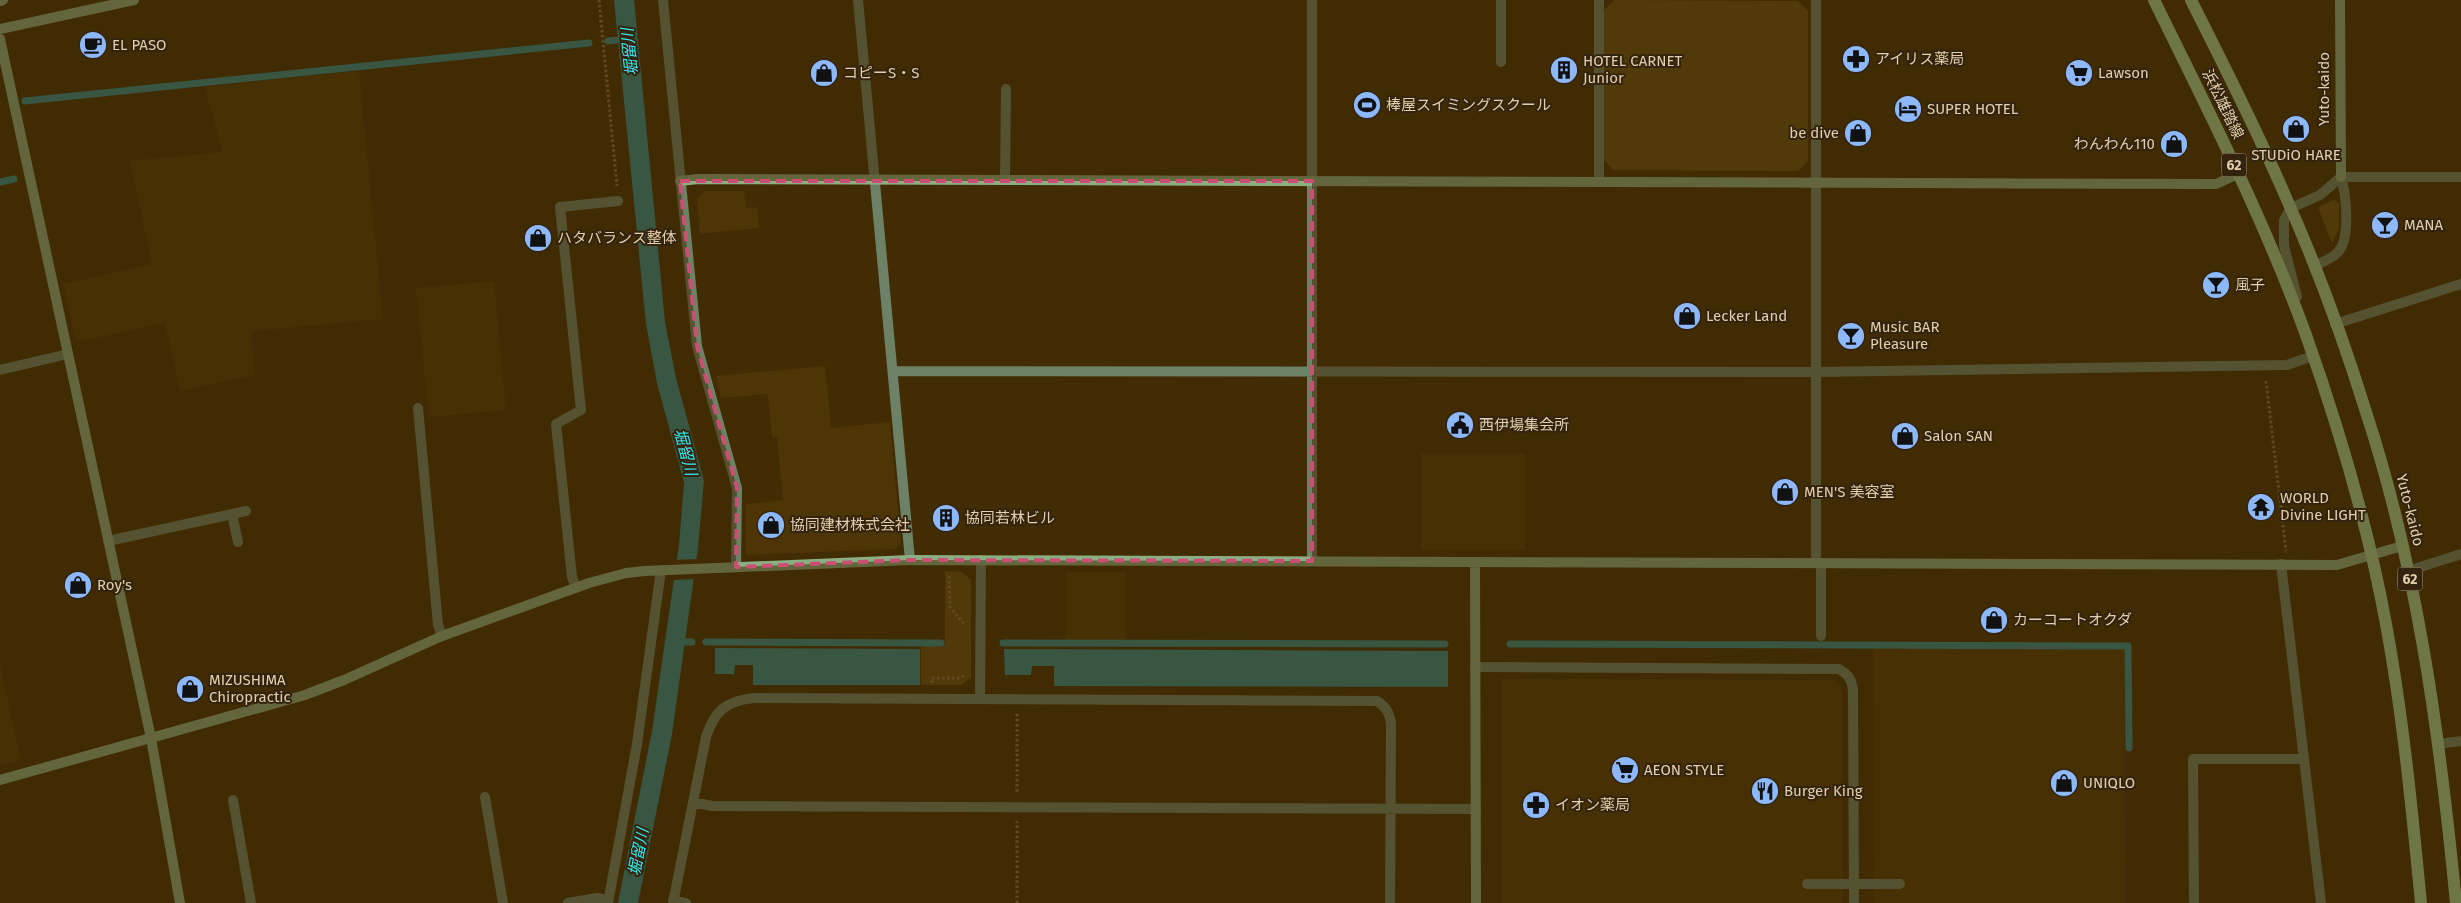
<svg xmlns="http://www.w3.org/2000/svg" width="2461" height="903" font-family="'Fira Sans','Noto Sans JP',sans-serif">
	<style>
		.built { fill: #4d3506 }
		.green { fill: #674a11 }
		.water { fill: #2d898d }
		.pier { fill: #412c03 }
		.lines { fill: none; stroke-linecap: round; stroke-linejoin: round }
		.stream { stroke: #2d898d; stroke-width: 7 }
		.path { stroke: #856f49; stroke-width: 3; stroke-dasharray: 2.5 2.5; stroke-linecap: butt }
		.lane { stroke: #6c8166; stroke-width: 10 }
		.street { stroke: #6c8166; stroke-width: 10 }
		.secondary { stroke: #8cae83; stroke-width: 10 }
		.primary { stroke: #a5d199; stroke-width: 12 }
		.marked { fill: none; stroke: #cc4f73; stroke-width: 4; stroke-dasharray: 10 6; stroke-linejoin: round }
		.labels { text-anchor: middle; stroke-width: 4; stroke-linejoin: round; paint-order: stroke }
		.shield { fill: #32240e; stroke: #af9b7d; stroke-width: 1 }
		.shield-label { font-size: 14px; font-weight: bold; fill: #e4ceac }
		.poi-label { font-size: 15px; fill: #e4ceac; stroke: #32240e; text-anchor: start }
		.street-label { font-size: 15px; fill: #e4ceac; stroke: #32240e }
		.water-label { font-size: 16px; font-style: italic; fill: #37e9f0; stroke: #32240e }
	</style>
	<rect width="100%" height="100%" fill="#412c03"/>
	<path class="built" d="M359 71 383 319 251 331 255 375 180 391 165 323 76 342 63 284 152 264 130 161 222 152 205 87Z
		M705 191H744L746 208 757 207 759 228 700 234 697 199Z
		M494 281 506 410 429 417 416 288Z
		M825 366 831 428 890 422 901 543 896 549 746 555V504L783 500 777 437H772L768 394 721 398 716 376Z
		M1421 454H1525V550H1421Z
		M1066 572H1126V640H1066Z
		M1873 649H2124L2125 903H1874Z
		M0 664 21 760 0 766Z
		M1502 679 1836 680 1841 686 1842 692 1843 903H1502Z"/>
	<path class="green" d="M1614 0 1798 1 1808 11V161L1798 171 1613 170 1604 160V10Z
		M2334 200 2339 203V229L2332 243 2318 207Z
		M945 571 962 572 971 580V677L962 685H921V646L945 645Z"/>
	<path class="water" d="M614 0H634L665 322 676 378 704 481 698 548 672 734 638 903H618L652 731 679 545 684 483 657 383 646 324Z
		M715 648 920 649V685H753V665H735L734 674H715Z
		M1004 649 1448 651V687L1054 686V666H1032L1031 675H1005Z"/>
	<path class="pier" d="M699 559 696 579 671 580 674 560Z"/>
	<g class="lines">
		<path class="stream" d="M608 41 628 39
			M25 101 589 43
			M0 182 14 179
			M678 642H692
			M706 642 941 643
			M1003 643 1445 644
			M1510 644 2128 646 2129 748"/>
		<path class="path" d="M599 0 617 186
			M2266 381 2286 551
			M949 576 950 607 964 624
			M932 683V678H961L965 674
			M1017 714V793
			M1017 903V821"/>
		<path class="lane" d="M2281 564 2304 759
			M1807 884H1900"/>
		<path class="street" d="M663 0 697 346 737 488 736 567
			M858 0 910 560
			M1501 62V0
			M2341 177H2461
			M1005 180 1006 89
			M1599 182V0
			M2314 266C2322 262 2332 259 2338 252 2351 238 2346 194 2341 177
			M2297 297 2284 246V220L2291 208 2320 195 2341 177
			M2335 324 2461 284
			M0 370 68 354
			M893 371 1816 372 2287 365 2313 356
			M418 408 438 625 442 636
			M232 514 238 542
			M108 541 246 511
			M1312 561V0
			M1816 563V0
			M1821 563V636
			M2408 571 2461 554
			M576 588 572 577 556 424 581 410 560 207 618 201
			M1475 667 1839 669C1849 675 1852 680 1853 691L1854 903
			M980 698 981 560
			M2439 744 2461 741
			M485 797 503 903
			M233 800 251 903
			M693 802 712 806 1476 809
			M673 900 686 903
			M568 903 597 898 608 900
			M608 903 637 744 661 570
			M673 903 706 737C715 710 726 701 754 698L1377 701C1386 707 1389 712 1391 723L1390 903
			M2194 903 2193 759H2304L2321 903"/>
		<path class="secondary" d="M2340 0 2341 177
			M0 1 3 0
			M0 29 134 0
			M0 39 151 738 180 903
			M680 181 698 179 2216 184 2238 174
			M1475 562 1476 903
			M0 780 305 695 344 680 442 636 589 583 626 573 645 571 910 560 2337 565 2402 546"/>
		<path class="primary" d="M2154 0C2208 110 2264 219 2306 335 2339 428 2368 526 2386 624 2403 716 2412 810 2421 903
			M2191 0C2223 64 2256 128 2284 193 2316 264 2343 338 2366 412 2418 571 2440 737 2456 903"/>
	</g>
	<path d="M0 0H2461V903H0ZM680 181H1312V561L910 560 736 567 737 488 697 346Z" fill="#412c03" fill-opacity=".55" fill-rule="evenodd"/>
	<path class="marked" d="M680 181H1312V561L910 560 736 567 737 488 697 346Z"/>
	<defs>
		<symbol id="cafe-disc" viewBox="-11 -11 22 22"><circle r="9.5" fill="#8db9fc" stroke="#32240e"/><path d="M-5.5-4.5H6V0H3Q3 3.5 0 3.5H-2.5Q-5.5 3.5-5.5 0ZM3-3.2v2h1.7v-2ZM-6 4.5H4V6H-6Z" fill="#111"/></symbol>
		<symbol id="pharmacy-disc" viewBox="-11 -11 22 22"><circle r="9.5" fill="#8db9fc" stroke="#32240e"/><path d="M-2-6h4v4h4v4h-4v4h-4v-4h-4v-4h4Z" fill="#111"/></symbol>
		<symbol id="building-disc" viewBox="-11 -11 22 22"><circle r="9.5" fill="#8db9fc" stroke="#32240e"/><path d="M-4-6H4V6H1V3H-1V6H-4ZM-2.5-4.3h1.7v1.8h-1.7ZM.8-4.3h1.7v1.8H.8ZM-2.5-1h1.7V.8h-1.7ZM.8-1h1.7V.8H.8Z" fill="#111"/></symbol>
		<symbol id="shop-disc" viewBox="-11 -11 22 22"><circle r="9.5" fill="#8db9fc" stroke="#32240e"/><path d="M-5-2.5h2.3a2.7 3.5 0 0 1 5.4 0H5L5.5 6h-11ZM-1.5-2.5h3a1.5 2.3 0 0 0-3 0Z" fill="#111"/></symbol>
		<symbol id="supermarket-disc" viewBox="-11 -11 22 22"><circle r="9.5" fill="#8db9fc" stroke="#32240e"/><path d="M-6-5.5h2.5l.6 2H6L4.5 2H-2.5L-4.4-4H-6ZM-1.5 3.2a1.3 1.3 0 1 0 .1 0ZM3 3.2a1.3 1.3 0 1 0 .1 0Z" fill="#111"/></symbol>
		<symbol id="stadium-disc" viewBox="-11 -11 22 22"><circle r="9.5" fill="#8db9fc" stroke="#32240e"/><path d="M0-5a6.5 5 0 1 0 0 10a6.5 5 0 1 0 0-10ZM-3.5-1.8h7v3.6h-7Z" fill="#111"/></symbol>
		<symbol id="hotel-disc" viewBox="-11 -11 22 22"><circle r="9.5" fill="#8db9fc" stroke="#32240e"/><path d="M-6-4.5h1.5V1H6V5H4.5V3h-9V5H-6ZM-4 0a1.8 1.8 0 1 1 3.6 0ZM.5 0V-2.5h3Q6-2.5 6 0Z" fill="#111"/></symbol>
		<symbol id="bar-disc" viewBox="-11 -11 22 22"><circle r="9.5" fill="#8db9fc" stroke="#32240e"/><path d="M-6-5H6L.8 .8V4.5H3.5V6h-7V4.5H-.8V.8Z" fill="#111"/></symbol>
		<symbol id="civic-disc" viewBox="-11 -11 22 22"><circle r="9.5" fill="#8db9fc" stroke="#32240e"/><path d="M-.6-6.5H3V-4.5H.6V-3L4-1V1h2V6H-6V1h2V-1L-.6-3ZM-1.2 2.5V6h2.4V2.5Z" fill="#111"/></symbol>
		<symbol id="temple-disc" viewBox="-11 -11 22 22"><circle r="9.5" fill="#8db9fc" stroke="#32240e"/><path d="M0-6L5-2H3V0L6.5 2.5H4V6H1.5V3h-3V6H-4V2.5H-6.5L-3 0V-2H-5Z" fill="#111"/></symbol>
		<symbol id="restaurant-disc" viewBox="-11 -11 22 22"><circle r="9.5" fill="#8db9fc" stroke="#32240e"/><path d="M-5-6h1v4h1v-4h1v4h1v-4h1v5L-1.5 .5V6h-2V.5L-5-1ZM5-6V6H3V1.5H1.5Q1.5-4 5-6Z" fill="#111"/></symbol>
	</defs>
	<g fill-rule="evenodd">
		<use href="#cafe-disc" x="77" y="29" width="32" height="32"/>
		<use href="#pharmacy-disc" x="1840" y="43" width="32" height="32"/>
		<use href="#building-disc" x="1548" y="54" width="32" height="32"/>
		<use href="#shop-disc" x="808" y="57" width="32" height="32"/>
		<use href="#supermarket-disc" x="2063" y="57" width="32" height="32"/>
		<use href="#stadium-disc" x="1351" y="89" width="32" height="32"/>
		<use href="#hotel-disc" x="1892" y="93" width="32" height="32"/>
		<use href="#shop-disc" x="2280" y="113" width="32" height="32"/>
		<use href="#shop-disc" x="1842" y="117" width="32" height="32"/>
		<use href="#shop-disc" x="2158" y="128" width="32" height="32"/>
		<use href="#bar-disc" x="2369" y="209" width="32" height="32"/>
		<use href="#shop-disc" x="522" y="222" width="32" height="32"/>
		<use href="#bar-disc" x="2200" y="269" width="32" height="32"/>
		<use href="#shop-disc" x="1671" y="300" width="32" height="32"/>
		<use href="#bar-disc" x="1835" y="320" width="32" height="32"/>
		<use href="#civic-disc" x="1444" y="409" width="32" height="32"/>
		<use href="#shop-disc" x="1889" y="420" width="32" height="32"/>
		<use href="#shop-disc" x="1769" y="476" width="32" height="32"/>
		<use href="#temple-disc" x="2245" y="491" width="32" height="32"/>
		<use href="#building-disc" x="930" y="502" width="32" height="32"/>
		<use href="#shop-disc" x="755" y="509" width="32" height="32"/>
		<use href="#shop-disc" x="62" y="569" width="32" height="32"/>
		<use href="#shop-disc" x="1978" y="604" width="32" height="32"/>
		<use href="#shop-disc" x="174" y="673" width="32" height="32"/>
		<use href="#supermarket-disc" x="1609" y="754" width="32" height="32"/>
		<use href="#shop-disc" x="2048" y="767" width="32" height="32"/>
		<use href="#restaurant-disc" x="1749" y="775" width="32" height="32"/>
		<use href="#pharmacy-disc" x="1520" y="789" width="32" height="32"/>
	</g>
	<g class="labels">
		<g class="shield">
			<rect x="2221.5" y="153.5" width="25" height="23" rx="4"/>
			<rect x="2397.5" y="567.5" width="25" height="23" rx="4"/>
		</g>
		<g class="shield-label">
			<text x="2234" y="170">62</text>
			<text x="2410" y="584">62</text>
		</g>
		<g class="poi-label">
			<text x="112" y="50">EL PASO</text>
			<text x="1875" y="64">アイリス薬局</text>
			<text x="1583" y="66">HOTEL CARNET<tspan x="1583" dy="17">Junior</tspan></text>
			<text x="843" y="78">コピーS・S</text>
			<text x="2098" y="78">Lawson</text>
			<text x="1386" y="110">棒屋スイミングスクール</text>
			<text x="1927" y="114">SUPER HOTEL</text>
			<text x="1839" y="138" text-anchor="end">be dive</text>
			<text x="2155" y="149" text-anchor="end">わんわん110</text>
			<text x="2296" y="160" text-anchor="middle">STUDiO HARE</text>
			<text x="2404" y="230">MANA</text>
			<text x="557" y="243">ハタバランス整体</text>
			<text x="2235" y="290">風子</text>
			<text x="1706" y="321">Lecker Land</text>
			<text x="1870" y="332">Music BAR<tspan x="1870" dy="17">Pleasure</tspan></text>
			<text x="1479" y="430">西伊場集会所</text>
			<text x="1924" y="441">Salon SAN</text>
			<text x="1804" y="497">MEN'S 美容室</text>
			<text x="2280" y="503">WORLD<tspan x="2280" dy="17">Divine LIGHT</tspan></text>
			<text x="965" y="523">協同若林ビル</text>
			<text x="790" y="530">協同建材株式会社</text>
			<text x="97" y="590">Roy's</text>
			<text x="2013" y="625">カーコートオクダ</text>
			<text x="209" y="685">MIZUSHIMA<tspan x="209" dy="17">Chiropractic</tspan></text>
			<text x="1644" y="775">AEON STYLE</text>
			<text x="2083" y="788">UNIQLO</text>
			<text x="1784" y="796">Burger King</text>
			<text x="1555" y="810">イオン薬局</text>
		</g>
		<g class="street-label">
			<text transform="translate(2324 89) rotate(-90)" y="5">Yuto-kaido</text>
			<text transform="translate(2223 104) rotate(64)" y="5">浜松雄踏線</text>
			<text transform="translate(2410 510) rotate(76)" y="5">Yuto-kaido</text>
		</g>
		<g class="water-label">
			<text transform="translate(629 52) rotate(-96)" y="6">堀留川</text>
			<text transform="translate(686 452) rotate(75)" y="6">堀留川</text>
			<text transform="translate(638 852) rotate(-79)" y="6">堀留川</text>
		</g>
	</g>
</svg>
